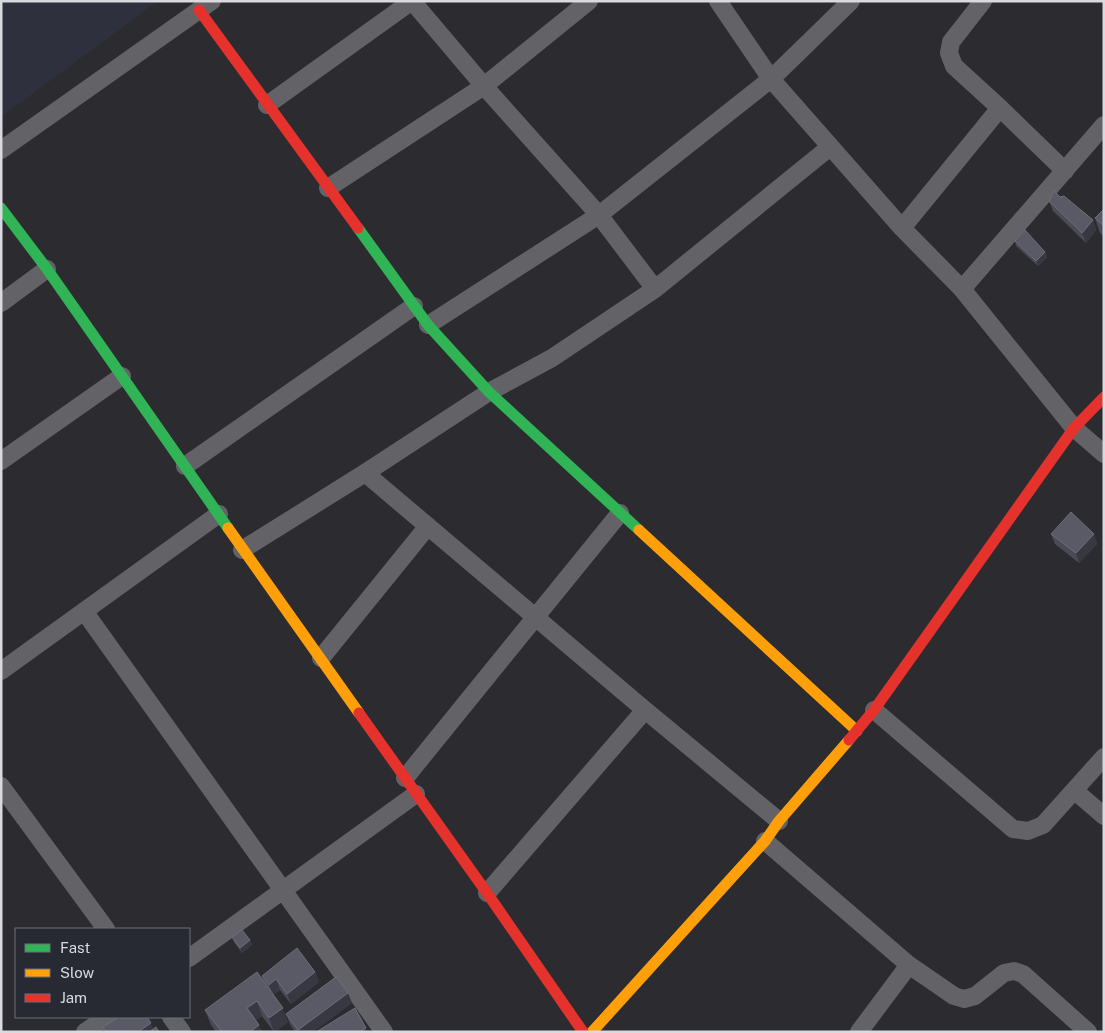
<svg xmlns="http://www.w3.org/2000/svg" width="1105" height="1033" font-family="'Public Sans',sans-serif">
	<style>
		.built { fill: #2e303e }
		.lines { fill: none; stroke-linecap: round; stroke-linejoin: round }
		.street { stroke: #636367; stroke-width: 18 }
		.fast { stroke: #30b455; stroke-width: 11 }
		.slow { stroke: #ff9f0a; stroke-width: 11 }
		.jam { stroke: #e5322d; stroke-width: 11 }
		.wall { fill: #4a4b57 }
		.shaded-wall { fill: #373841 }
		.building { fill: #595a66; stroke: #6d6e79 }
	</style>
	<rect width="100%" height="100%" fill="#2b2b30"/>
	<path class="built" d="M1 1H158L1 117Z"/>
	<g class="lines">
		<path class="street" d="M412 1 484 86 599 215 655 289
			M718 1 771 79 902 228 962 289 1074 428 1104 454
			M983 1 951 42 949 53 954 66 1000 108 1065 171
			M267 105 412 1
			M1 150 212 1
			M328 188 484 86 589 1
			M902 228 1000 108
			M962 289 1104 125
			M1 303 47 269
			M428 325 599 215 771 79 851 1
			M1 461 122 376
			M185 466 414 306
			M365 473 645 710 779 821
			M242 550 365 473 489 392 552 358 655 289 830 147
			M84 611 384 1032
			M321 658 428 526
			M1 671 219 514
			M874 710 1013 829 1028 831 1043 825 1104 757
			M405 778 620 513
			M1 786 106 929
			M1075 791 1104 816
			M765 841 909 965 954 996 964 999 975 996 1004 973 1014 971 1023 974 1088 1032
			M487 893 645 710
			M189 958 416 794
			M171 1017 182 1032
			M85 1032 107 1017
			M859 1032 909 965"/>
		<path class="fast" d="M1 208 47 269 228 528
			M358 228 428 325 489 392 639 530"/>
		<path class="slow" d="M228 528 359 713
			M639 530 857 731
			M592 1032 765 841 779 821 849 740"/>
		<path class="jam" d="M199 10 358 228
			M359 713 487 893 583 1032
			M849 740 874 710 1074 428 1104 397"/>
	</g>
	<path class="wall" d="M1060 197 1093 220 1096 230 1086 243 1053 211 1049 201Z
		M1104 209V237L1100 233 1095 218Z
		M1015 241 1045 252 1047 257 1038 266 1016 246Z
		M1051 534H1094L1097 544 1079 563 1055 544Z
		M232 937 250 940 252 945 242 953 234 942Z
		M315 972 319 982 291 1004 280 990 273 995 288 1022 275 1032H274L262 1016 256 1020 259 1025 262 1032H216L211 1025 205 1010 264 983 262 976Z
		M352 1003 313 1032H295L290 1024 286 1014Z"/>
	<path class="shaded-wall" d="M1093 220 1096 230 1086 243 1082 233Z
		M1045 252 1047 257 1038 266 1036 261Z
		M1094 534 1097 544 1079 563 1076 553Z
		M250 940 252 945 242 953 240 948Z
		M315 972 319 982 291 1004 287 994Z
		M276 979 280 990 273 995 269 985Z
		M348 993 352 1003 313 1032H298V1030Z
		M257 1001 262 1016 252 1023 247 1008Z
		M283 1008 288 1022 275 1032H274L269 1018Z
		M151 1023 154 1032H138Z
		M259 1025 262 1032H250Z
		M366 1028 368 1032H360Z"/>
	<path class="building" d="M1054 191 1060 197 1064 196 1093 220 1082 233 1049 201Z
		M1104 209V226L1095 218Z
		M1025 230 1045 252 1036 261 1015 241Z
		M1071 512 1094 534 1076 553 1051 534Z
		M242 930 250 940 240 948 232 937Z
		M297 948 315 972 287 994 276 979 269 985 262 976Z
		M257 972 283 1008 269 1018 257 1001 247 1008 259 1025 250 1032H222L205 1010Z
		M336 977 348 993 298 1030 286 1014Z
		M355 1008 366 1028 360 1032H316Z
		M119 1017H147L151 1023 138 1032H106L103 1027Z
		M156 1027 159 1032H149Z"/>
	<rect width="1105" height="1033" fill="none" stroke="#d8dae0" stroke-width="5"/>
	<rect x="15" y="928" width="175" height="90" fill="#282a33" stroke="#6e7078"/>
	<rect x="25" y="944" width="25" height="8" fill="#30b455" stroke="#6e7078"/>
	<text x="60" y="953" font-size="15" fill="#d8dae0">Fast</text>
	<rect x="25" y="969" width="25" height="8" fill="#ff9f0a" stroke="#6e7078"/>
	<text x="60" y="978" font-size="15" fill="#d8dae0">Slow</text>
	<rect x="25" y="994" width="25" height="8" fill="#e5322d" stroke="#6e7078"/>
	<text x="60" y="1003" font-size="15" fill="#d8dae0">Jam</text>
</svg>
